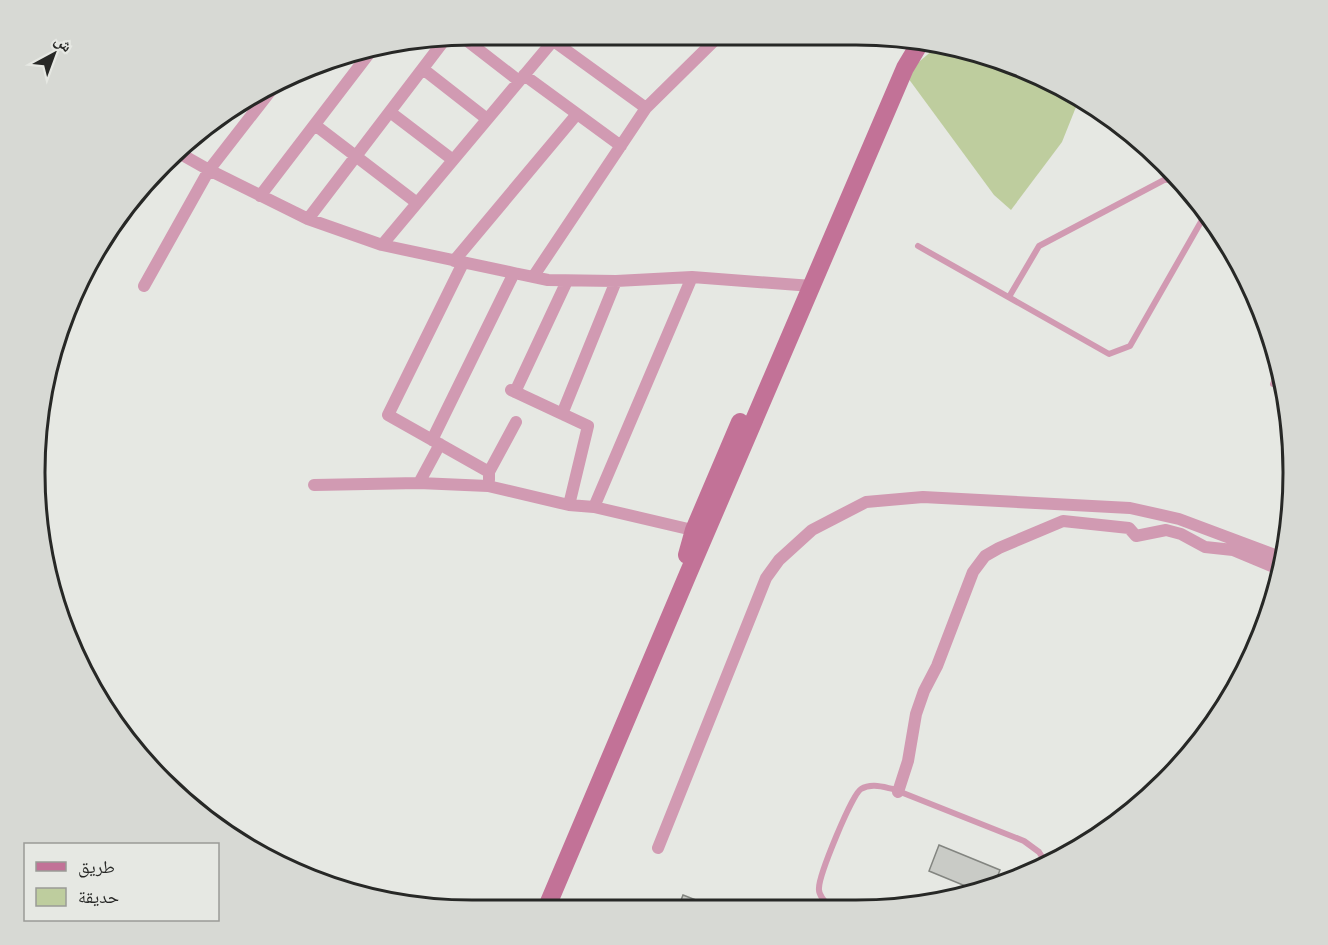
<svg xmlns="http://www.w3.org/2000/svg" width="1328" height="945" font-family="'Nunito Sans','Noto Naskh Arabic',sans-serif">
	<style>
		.green { fill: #becd9e }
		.building { fill: #c9cbc6; stroke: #838580; stroke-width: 1.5 }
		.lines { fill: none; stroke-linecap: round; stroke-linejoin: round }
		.lane { stroke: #d19ab2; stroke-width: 6 }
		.street { stroke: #d19ab2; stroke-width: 12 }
		.secondary { stroke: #c27297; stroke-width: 18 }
		.rim { fill: none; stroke: #272826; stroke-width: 3 }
	</style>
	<rect width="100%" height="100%" fill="#e6e8e3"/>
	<path class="green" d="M941 43 1037 79 1078 102 1062 142 1011 210 994 195 908 78 913 67Z"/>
	<path class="building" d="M939 845 1000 870 994 885 975 890 929 871Z
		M683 895 714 907 713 908H678Z"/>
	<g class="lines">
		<path class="lane" d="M918 246 1109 354 1130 346 1206 213
			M1009 297 1039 246 1164 180 1180 179
			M1273 384 1279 371
			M830 907C825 902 818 895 819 888 819 875 852 794 861 789 871 783 883 787 893 789L1024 841 1039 852 1046 863"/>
		<path class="street" d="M461 36 519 81
			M548 37 646 108
			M423 69 487 119
			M524 75 621 146
			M390 112 453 160
			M315 125 417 203
			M179 153 209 170 308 219 382 245 514 273 548 280 616 281 692 277 812 286
			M260 196 374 47
			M308 219 446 38
			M382 245 557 36
			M454 261 577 114
			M463 263 388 415 489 472
			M533 277 646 108 716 39
			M144 286 209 170 272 89
			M511 390 588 426 569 505
			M515 392 567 281
			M562 414 616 281
			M432 440 514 273
			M489 480V472L516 422
			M419 483 440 444
			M314 485 419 483 488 486 569 505 594 507 701 532
			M594 507 692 277
			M898 792 908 761 916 714 924 691 937 666 973 572 985 556 999 548 1063 521 1129 528 1136 536 1166 530 1181 534 1205 547 1233 550 1281 570
			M658 848 766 578 779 560 812 530 866 502 923 497 1130 508 1179 519 1283 558"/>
		<path class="secondary" d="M687 555 694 530 740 422
			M546 909C664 628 785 348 905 68L920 43"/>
	</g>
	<path d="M0 0H1328V945H0ZM472 45H856A427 427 0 0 1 1283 472V473A427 427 0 0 1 856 900H472A427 427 0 0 1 45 473V472A427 427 0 0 1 472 45Z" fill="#d7d9d4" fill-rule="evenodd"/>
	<path class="rim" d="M472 45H856A427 427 0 0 1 1283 472V473A427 427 0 0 1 856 900H472A427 427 0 0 1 45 473V472A427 427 0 0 1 472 45Z"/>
	<rect x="24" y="843" width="195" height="78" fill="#e6e8e3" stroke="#9a9b97" stroke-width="1.5"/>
	<rect x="36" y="862" width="30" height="9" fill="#c27297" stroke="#9a9b97" stroke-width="1.5"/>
	<text x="78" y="873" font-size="18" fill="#272826">طريق</text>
	<rect x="36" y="888" width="30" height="18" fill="#becd9e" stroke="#9a9b97" stroke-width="1.5"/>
	<text x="78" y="903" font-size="18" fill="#272826">حديقة</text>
	<g transform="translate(54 54) rotate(41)" stroke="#e6e8e3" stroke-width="4.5" paint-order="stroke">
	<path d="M0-4.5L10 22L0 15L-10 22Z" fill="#272826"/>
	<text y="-9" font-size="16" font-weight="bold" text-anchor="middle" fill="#272826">ش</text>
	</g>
</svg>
